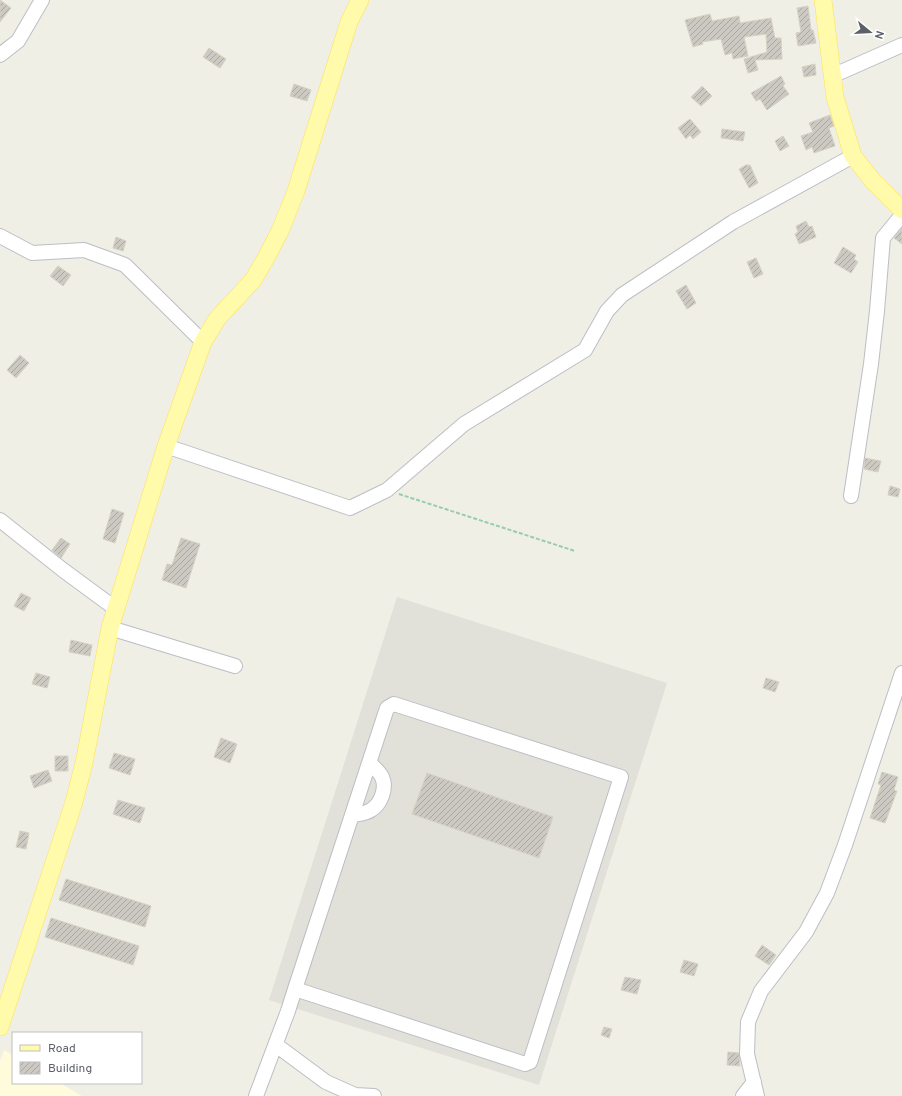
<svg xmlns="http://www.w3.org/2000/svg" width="902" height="1096" font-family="Overpass,sans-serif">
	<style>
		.commercial { fill: #fffbdb }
		.industrial { fill: #e1e0d9 }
		.building { fill: url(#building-hatch); stroke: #d6d2c2 }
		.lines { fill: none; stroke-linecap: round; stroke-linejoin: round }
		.minor-casing { stroke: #bcbec5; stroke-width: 16 }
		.major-casing { stroke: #fee150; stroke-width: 18 }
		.path { stroke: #97ccad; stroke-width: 2; stroke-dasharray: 4 2; stroke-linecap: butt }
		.minor { stroke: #fff; stroke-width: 14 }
		.major { stroke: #fffbab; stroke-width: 17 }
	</style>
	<defs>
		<pattern id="building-hatch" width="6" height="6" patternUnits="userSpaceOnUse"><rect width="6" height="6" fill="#cbc9c2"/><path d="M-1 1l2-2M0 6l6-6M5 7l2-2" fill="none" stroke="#a8a7a1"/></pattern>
	</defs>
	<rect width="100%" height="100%" fill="#f0efe5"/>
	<path class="commercial" d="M4 1050 13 1055V1083H60L82 1096H0V1061Z"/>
	<path class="industrial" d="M397 597 667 683 539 1085 269 1000Z"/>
	<path class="building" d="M0 0 11 8 0 22Z
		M808 6 811 30H813L816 43 798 46 796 33 801 32 797 8Z
		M710 14 712 21 739 16 740 23 771 18 775 38H781L782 59 755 60 758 70 748 73 744 59 767 52 766 34 744 37 748 56 733 59 732 53 725 55 721 39 702 42 703 44 693 47 685 20Z
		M209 48 226 59 220 68 203 57Z
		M815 64 816 75 804 77 802 67Z
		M781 76 785 84 783 86 789 94 767 110 760 99 756 101 751 93Z
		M294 84 311 90 307 101 290 96Z
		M702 86 712 96 701 106 691 97Z
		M830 115 834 126 829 128 835 146 814 153 812 147 806 150 801 136 813 132 809 123Z
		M690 119 701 132 693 139 690 135 686 139 678 128Z
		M722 129 745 132 743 141 721 138Z
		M783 136 789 146 780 151 775 141Z
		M746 165H750L758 183 749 188 739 169Z
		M806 221 809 227 812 226 816 237 799 244 795 234 798 232 796 226Z
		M902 228V244L894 238Z
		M116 237 126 241 123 251 113 248Z
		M843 247 856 255 854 259 858 262 851 273 834 263Z
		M756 258 763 274 754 278 747 262Z
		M58 266 71 275 63 286 50 276Z
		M686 285 696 303 687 309 676 291Z
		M20 355 29 363 16 378 7 370Z
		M865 458 881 461 878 472 864 469Z
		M890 486 900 489 898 497 888 495Z
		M112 509 124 513 115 543 103 539Z
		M61 538 70 544 61 558 52 550Z
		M181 538 200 544 186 588 162 580 167 564 172 565Z
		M21 593 31 598 24 611 14 606Z
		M71 640 92 645 90 656 69 652Z
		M36 673 50 677 47 688 32 684Z
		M766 678 779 682 775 692 763 688Z
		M221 738 237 744 230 763 214 757Z
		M114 753 135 759 130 775 109 768Z
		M55 756H68V771H55Z
		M48 770 52 781 34 788 30 776Z
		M882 772 898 777 894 790 897 791 885 823 870 818 881 785 878 784Z
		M427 773 553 817 539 858 412 814Z
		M118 800 145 808 140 823 113 814Z
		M20 831 29 833 26 849 16 847Z
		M66 879 151 906 145 927 59 900Z
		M51 918 139 946 133 965 45 937Z
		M762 945 776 955 769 965 755 956Z
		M684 960 698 964 694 976 680 972Z
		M625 977 641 980 637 994 621 990Z
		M604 1027 612 1029 609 1038 601 1035Z
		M728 1052 739 1053 740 1066 727 1065Z"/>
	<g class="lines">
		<defs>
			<path id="minor" d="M0 55 18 41 42 0
				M832 76 902 45
				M0 236 32 253 84 250 125 265 203 342
				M166 446 350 508 387 490 464 424 585 350 607 311 622 295 733 222 853 156
				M851 496 871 364 877 311 883 238 902 215
				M0 520 63 570 116 609
				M110 628 235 666
				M352 815C358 814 365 814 371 810 381 804 387 788 382 777 379 771 374 767 369 763
				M276 1045 326 1082 355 1095 374 1096
				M256 1096 288 1011 295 989 387 708 394 704 621 777 530 1062 525 1064 295 989
				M743 1096 754 1082
				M757 1096 747 1054 748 1022 761 991 806 932 827 893 845 845 902 673"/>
			<path id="major" d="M823 0 835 97 853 156 873 181 902 210
				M0 1027 74 802 84 763 110 628 166 446 203 342 217 319 253 280 266 258 280 231 296 191 349 22 360 0"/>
		</defs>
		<use href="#minor" class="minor-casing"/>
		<use href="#major" class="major-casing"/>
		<path class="path" d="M399 494 575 551"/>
		<use href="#minor" class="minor"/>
		<use href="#major" class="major"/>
	</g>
	<rect x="12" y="1032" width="130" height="52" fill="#ffffff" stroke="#bebfc2"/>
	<rect x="20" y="1045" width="20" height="6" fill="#fffbab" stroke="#bebfc2"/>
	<text x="48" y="1052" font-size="12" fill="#5c6067">Road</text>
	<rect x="20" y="1062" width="20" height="12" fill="url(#building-hatch)" stroke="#bebfc2"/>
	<text x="48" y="1072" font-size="12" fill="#5c6067">Building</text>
	<g transform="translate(870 32) rotate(108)" stroke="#ffffff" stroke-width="3" paint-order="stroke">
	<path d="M0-3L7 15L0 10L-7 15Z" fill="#5c6067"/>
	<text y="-6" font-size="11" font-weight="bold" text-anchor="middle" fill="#5c6067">N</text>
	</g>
</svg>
